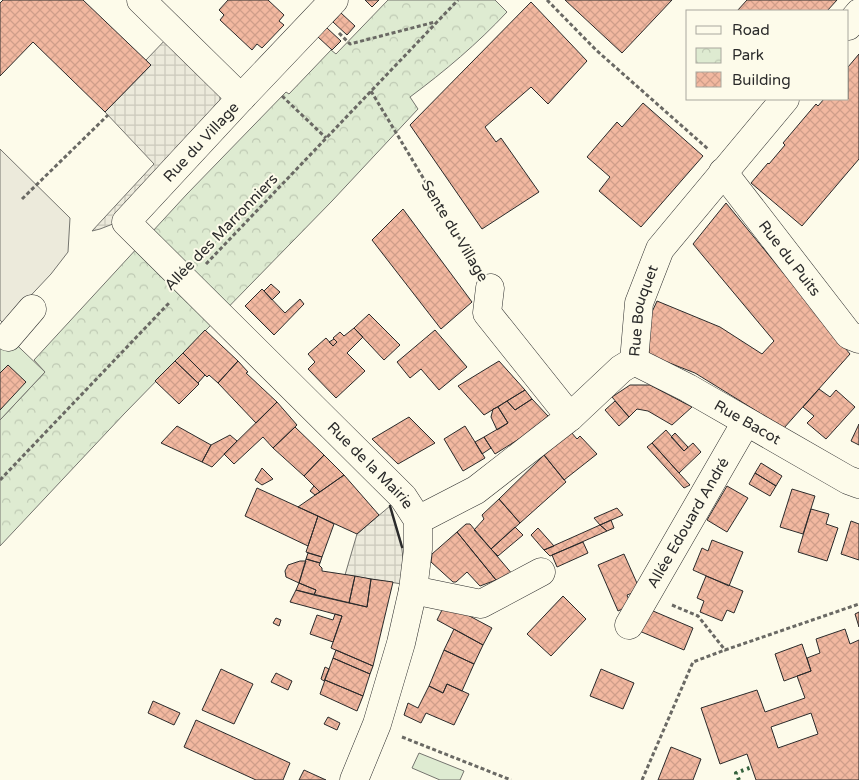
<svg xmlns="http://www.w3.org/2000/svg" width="859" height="780" font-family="'Varela Round',sans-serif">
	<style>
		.park { fill: url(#park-crowns); stroke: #74746e }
		.garden { fill: #deebd1; stroke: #74746e }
		.parking { fill: #eceadb; stroke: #74746e }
		.plaza { fill: url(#plaza-grid); stroke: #74746e }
		.building { fill: url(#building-cross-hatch); stroke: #2b2b2b; fill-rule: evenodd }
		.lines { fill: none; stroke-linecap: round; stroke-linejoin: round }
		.minor-casing { stroke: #2b2b2b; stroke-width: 29 }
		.path { stroke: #6a6964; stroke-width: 3; stroke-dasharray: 4 2.5; stroke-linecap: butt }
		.minor { stroke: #fdfbea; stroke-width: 28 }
		.hedge { stroke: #34623c; stroke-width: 4; stroke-dasharray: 2.5 4; stroke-linecap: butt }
		.wall { stroke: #2b2b2b; stroke-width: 2.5 }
		.labels { text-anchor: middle; stroke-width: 4; stroke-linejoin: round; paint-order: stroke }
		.street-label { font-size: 15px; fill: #2b2b2b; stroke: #fdfbea }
	</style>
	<defs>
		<pattern id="park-crowns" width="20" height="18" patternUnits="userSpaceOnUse" patternTransform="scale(1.25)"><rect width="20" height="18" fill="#deebd1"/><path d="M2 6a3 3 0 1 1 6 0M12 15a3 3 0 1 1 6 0" fill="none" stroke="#bfcab4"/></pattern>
		<pattern id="plaza-grid" width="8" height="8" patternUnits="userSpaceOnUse" patternTransform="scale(1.25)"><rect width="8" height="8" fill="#eceadb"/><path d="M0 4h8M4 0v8" fill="none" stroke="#cbc9bc"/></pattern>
		<pattern id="building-cross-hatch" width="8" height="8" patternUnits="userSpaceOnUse" patternTransform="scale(1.25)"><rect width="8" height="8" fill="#f2b8a0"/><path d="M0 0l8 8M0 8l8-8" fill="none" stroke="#d09e8a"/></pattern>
	</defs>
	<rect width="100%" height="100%" fill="#fdfbea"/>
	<path class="park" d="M388 0H495L507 12C477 44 445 71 410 97L418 109 332 201 124 414 0 546V420L45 372 34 360 187 194 286 92 289 94 331 50 336 54Z"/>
	<path class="garden" d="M0 329 45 372 0 420Z
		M419 753 464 771 460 780H440L412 768Z"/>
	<path class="parking" d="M0 149 70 218 68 252 51 274 4 324 0 320Z"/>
	<path class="plaza" d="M168 37 220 88V100L118 222 100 229 92 231 154 164 105 112 151 65 146 60Z
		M390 506 401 542 404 566 402 584 345 575 357 534Z"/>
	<path class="building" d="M3 0H83L151 65 105 112 33 42 0 76V3Z
		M228 0H268L284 15 279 21 284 25 262 48 257 44 252 50 220 20 224 15 219 10Z
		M365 0H379L372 7Z
		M565 0H672L622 53Z
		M747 0H837L827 11H737Z
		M531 2 587 61 548 104 531 87 485 127 496 142 501 138 539 192 482 229 410 125Z
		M341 13 355 26 347 35 333 22Z
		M327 28 341 41 332 50 318 37Z
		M859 54V159L802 226 751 183 768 163 769 164 785 145 783 143 816 104 818 106 824 99H848V67Z
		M643 103 703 156 641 227 599 191 610 177 587 157 617 122 622 127Z
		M726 203 850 354 784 428 695 373 649 355 648 328 652 312 657 301 720 327 762 354 774 341 693 244Z
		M403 209 472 302 441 329 372 240Z
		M271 284 280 292 272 300 264 291Z
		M262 289 285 313 300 299 304 304 274 335 245 306Z
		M369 314 400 345 384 360 354 328Z
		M354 328 363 337 347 353 365 371 336 398 308 369 315 362 308 354 326 338 333 346 337 342 333 338 340 332 344 336Z
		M205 330 238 361 218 383 209 375 207 377 183 353Z
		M435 330 467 367 439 390 421 369 410 378 397 362Z
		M334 339 337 342 333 346 329 342Z
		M183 353 205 375 198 383 175 361Z
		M175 361 199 384 179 404 155 381Z
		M238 361 248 372 246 373 277 402 256 423 218 383Z
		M499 361 525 390 484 415 458 386Z
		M8 365 26 382 0 410V373Z
		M630 385H650L692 407 672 425 648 411 637 409 629 417 612 397Z
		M819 389 830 397 836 390 855 407 826 439 807 423 814 416 803 407Z
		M525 390 532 399 515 410 507 401Z
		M532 399 548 416 527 434 495 454 484 437 508 423 498 407 507 401 515 410Z
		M615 401 629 417 619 426 605 410Z
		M277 402 297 425 273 448 263 437 234 464 224 454Z
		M498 407 508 423 497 430 491 417 493 409Z
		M409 417 435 443 398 464 372 439Z
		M859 424V445L851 441Z
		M177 426 211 445 202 462 161 443Z
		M465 426 485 458 463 471 444 439Z
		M295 427 324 455 304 476 273 448Z
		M666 430 684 451 693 443 701 452 679 473 652 443Z
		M571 432 577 439 580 436 597 454 564 480 544 455Z
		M675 433 688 447 684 451 671 437Z
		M230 435 237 441 212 467 202 462 211 445Z
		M484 437 491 448 482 454 475 442Z
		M652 443 679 473 690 485 684 488 647 447Z
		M324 455 344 475 320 492 304 476Z
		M544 455 566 482 520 523 499 499Z
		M761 463 782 476 776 486 755 473Z
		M262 468 273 479 262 485 255 480Z
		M755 473 776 486 770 496 749 484Z
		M344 475 379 515 357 534 298 507Z
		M314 486 320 492 315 495 310 491Z
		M727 486 748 498 727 532 707 520Z
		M257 488 318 516 308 546 245 516Z
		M792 489 815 496 803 534 780 527Z
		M499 499 520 523 491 549 474 530 484 519 482 515Z
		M617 508 623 515 600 525 594 518Z
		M811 509 829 514 826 524 838 528 827 561 798 552Z
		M318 516 334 524 322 557 306 552Z
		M611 520 614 528 607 531 600 525Z
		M851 521 859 524V560L841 554Z
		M466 524H470L513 575 496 580 457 532Z
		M600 525 607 531 550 556 544 550Z
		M515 527 523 535 498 556 491 549Z
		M538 528 554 546 544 550 531 535Z
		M457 532 496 580 480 586 467 572 456 582H453L431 562 432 554Z
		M712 540 743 552 729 586 693 570 702 548 708 551Z
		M583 542 588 553 557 567 552 555Z
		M308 553 322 557 320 563 306 559Z
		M624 554 640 590 627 595 631 605 618 611 598 565Z
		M306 559 320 563 319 565 322 568V571L355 576 349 603 314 595 316 590 299 583Z
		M300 561H306L299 583 286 577 285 571 288 565Z
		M355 576 371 579 367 607 349 603Z
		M706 576 743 591 734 613 727 610 722 621 700 612 704 601 697 598Z
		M371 579 393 582 373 666 331 648 342 616 290 602 296 590 367 607Z
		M299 583 316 590 314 595 296 590Z
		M563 596 586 619 551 656 527 634Z
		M443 608 462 612 492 628 483 645 437 620Z
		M646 608 693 628 684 650 637 630Z
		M859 612V627L855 614Z
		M335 614 342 616 333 642 310 634 317 615 333 620Z
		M276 618 281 620 279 626 273 623Z
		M454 629 483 645 474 664 444 650Z
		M845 629 850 644 859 640V780H756L747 754 720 764 701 708 757 690 765 712 805 698 797 676 811 671 807 658 820 653 816 639ZM811 713 818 734 778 748 771 727Z
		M802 644 811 671 784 681 775 654Z
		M336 650 373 666 370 674 333 658Z
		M444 650 474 664 462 691 447 684 443 693 429 686Z
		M333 658 370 674 363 696 325 680Z
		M325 667 329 669 324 681 321 679Z
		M221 669 253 684 234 724 202 710Z
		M601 669 634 683 623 709 590 696Z
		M276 673 292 681 288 690 271 682Z
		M325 680 363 696 357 711 320 694Z
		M447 684 469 694 454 725 426 713 421 723 404 715 408 703 418 708 429 686 443 693Z
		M153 701 180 713 174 725 148 713Z
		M328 717 340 723 337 730 324 724Z
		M196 720 290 763 283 780H256L184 747Z
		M671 747 701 759 693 780H658Z
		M304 770 326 780H299Z"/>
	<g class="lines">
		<defs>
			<g id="minor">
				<path id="s1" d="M141 0 241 98 126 222 403 497 418 520V549L413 590 401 643 377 724 354 780"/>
				<path d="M848 26 859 13"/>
				<path d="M241 98 334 0"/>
				<path id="s2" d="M723 172 849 335 859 339"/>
				<path d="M490 288 487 313 570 417"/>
				<path d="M8 337 32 309"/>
				<path id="s3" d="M634 361 688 388 848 480 859 484"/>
				<path id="s4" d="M418 520 476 490 570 417 621 369 634 361 639 303 660 249 785 99"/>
				<path d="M413 590 481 604 541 572"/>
				<path id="s5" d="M629 625 746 422"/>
			</g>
		</defs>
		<use href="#minor" class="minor-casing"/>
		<path class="path" d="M547 0 596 50 708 149
			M339 33 350 44 435 22
			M371 91 476 266
			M282 96 326 138
			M22 199 108 115
			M206 264 458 0
			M0 480 169 303
			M672 605 698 616 725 650 859 604
			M402 737 511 780
			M642 780 693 662 725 650"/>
		<use href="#minor" class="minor"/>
		<path class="hedge" d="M739 780 736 773 752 767"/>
		<path class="wall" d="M390 506 402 547"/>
	</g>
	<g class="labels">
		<g class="street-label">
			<text transform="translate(201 142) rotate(-47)" y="5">Rue du Village</text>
			<text transform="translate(455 231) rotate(59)" y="5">Sente du Village</text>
			<text transform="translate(221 232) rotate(-46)" y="5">Allée des Marronniers</text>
			<text dy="5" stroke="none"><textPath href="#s2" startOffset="109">Rue du Puits</textPath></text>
			<text dy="5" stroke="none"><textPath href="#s4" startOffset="321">Rue Bouquet</textPath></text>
			<text dy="5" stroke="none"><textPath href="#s3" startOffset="129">Rue Bacot</textPath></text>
			<text dy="5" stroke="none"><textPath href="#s1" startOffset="654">Rue de la Mairie</textPath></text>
			<text dy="5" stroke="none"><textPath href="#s5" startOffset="118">Allée Edouard André</textPath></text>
		</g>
	</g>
	<rect x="686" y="10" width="162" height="90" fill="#fdfbea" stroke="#a9a89e"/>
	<rect x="696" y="26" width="25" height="8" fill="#fdfbea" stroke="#a9a89e"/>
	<text x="732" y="35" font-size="15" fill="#2b2b2b">Road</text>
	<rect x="696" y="48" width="25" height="15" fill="url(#park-crowns)" stroke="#a9a89e"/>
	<text x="732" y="60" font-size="15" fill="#2b2b2b">Park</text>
	<rect x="696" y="72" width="25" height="15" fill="url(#building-cross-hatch)" stroke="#a9a89e"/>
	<text x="732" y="85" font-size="15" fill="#2b2b2b">Building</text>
</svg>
